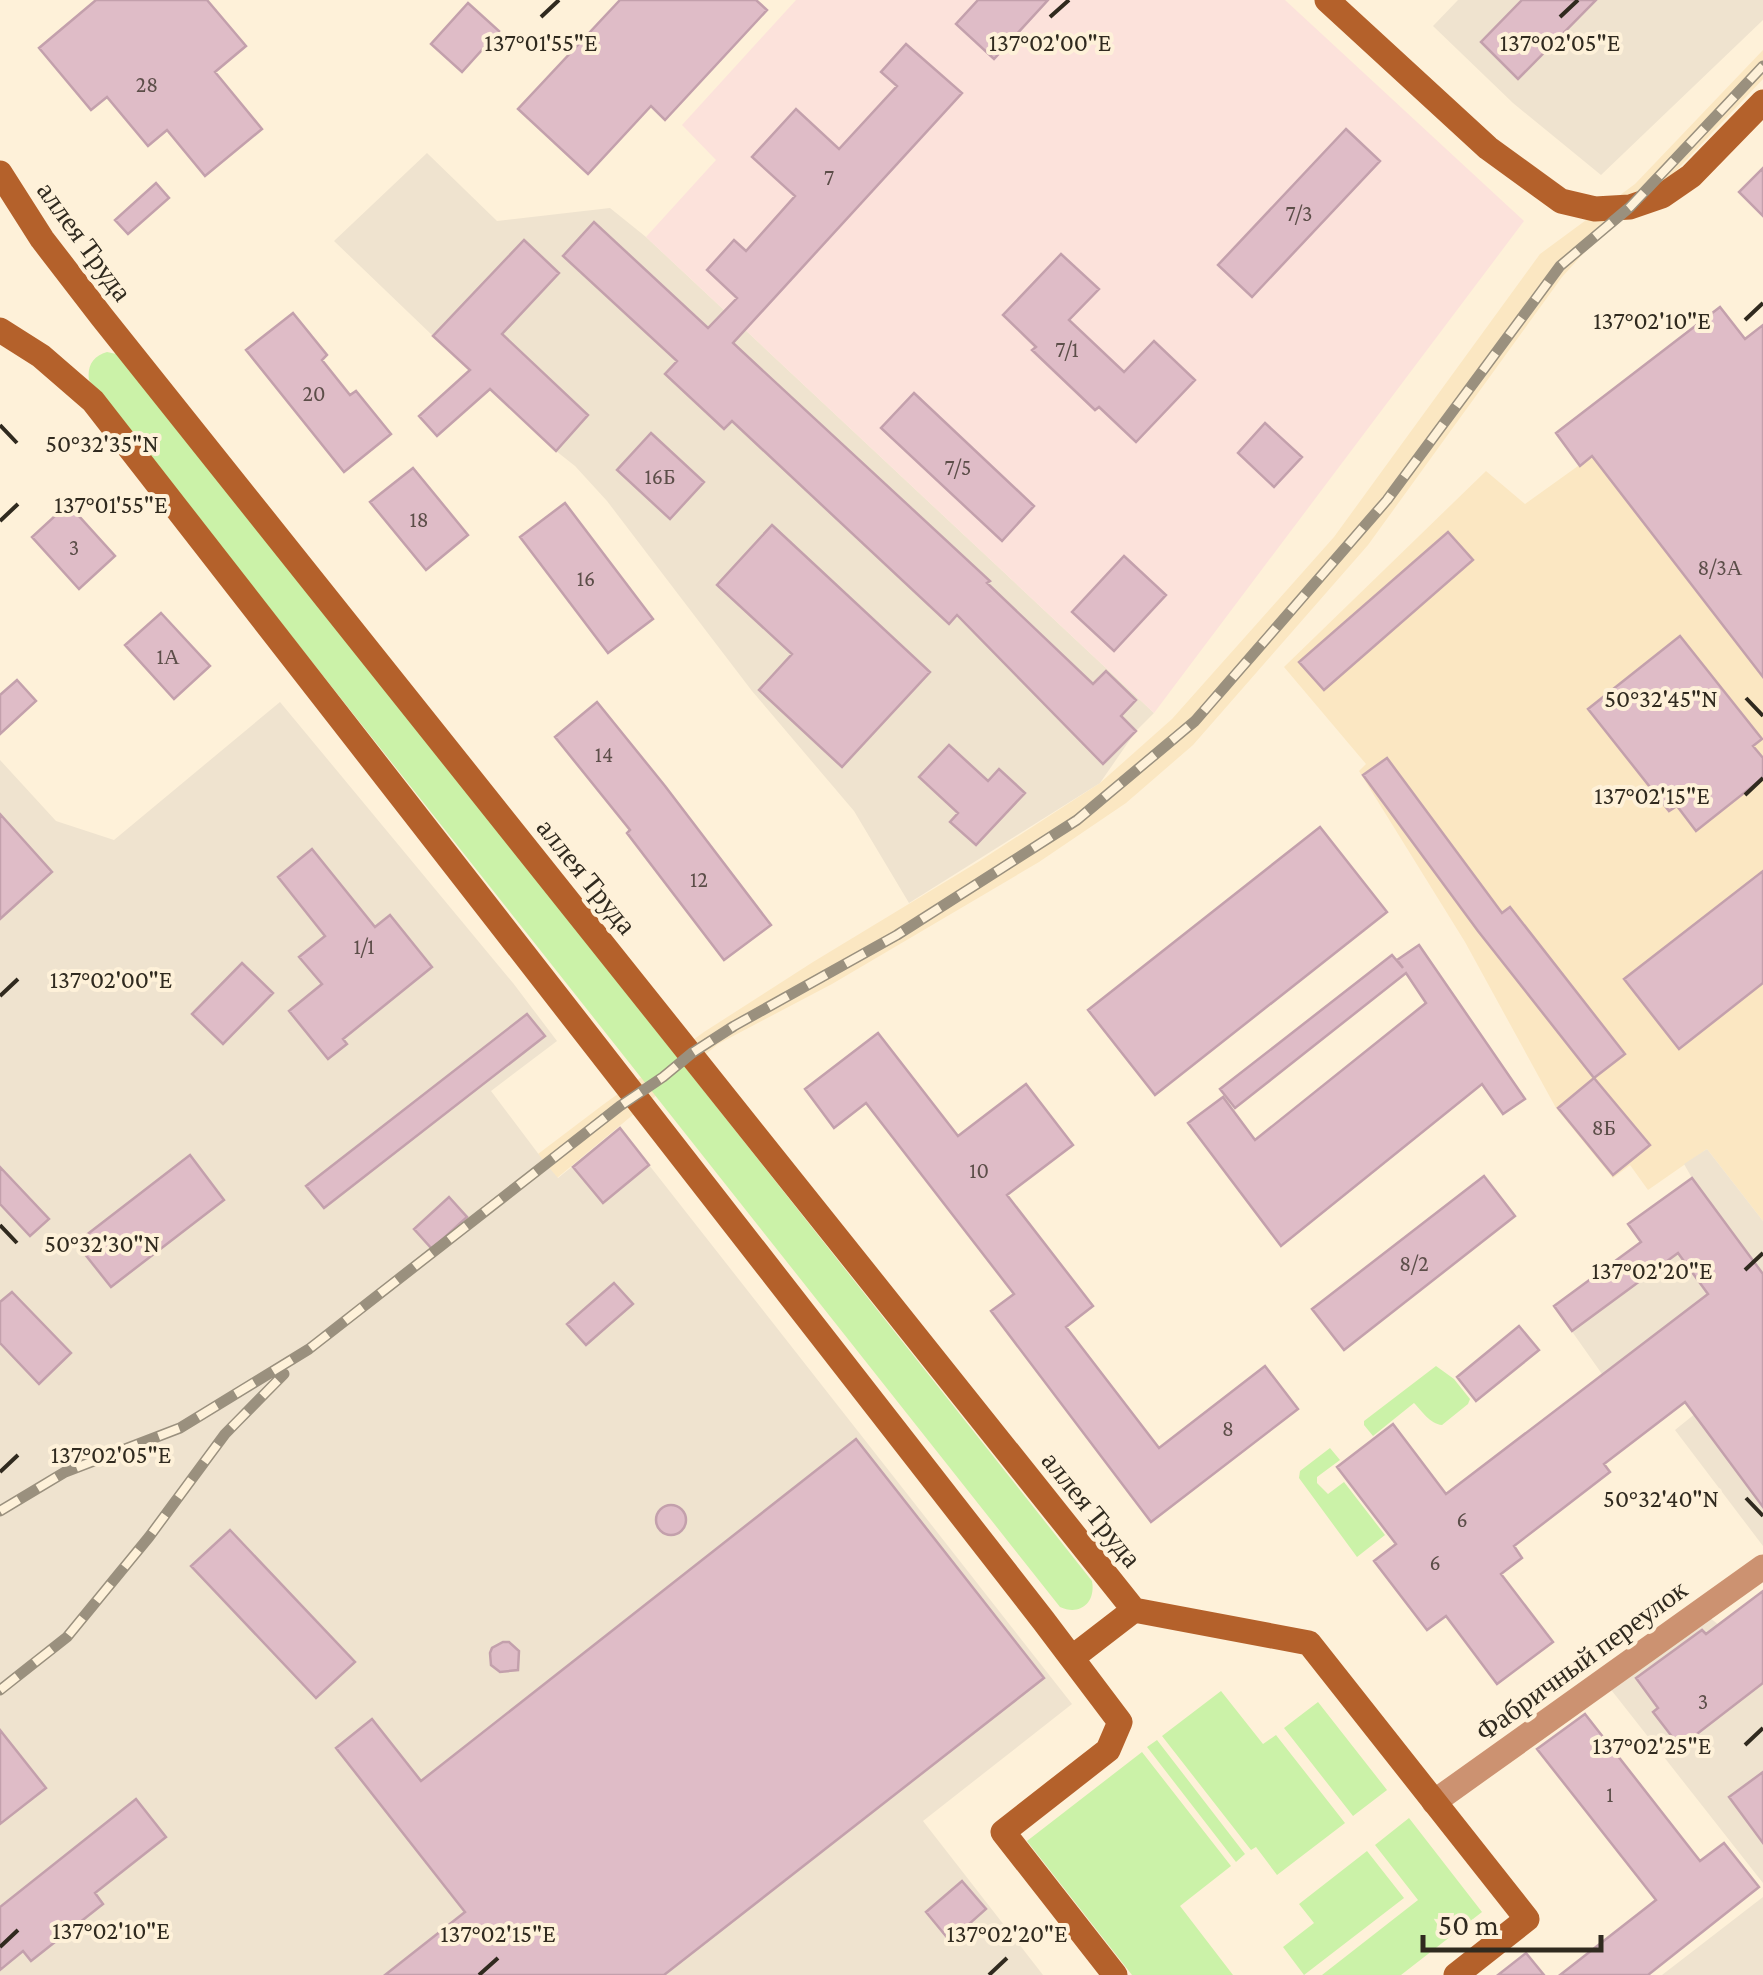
<svg xmlns="http://www.w3.org/2000/svg" width="1763" height="1975" font-family="'Crimson Pro',serif">
	<style>
		.built { fill: #fbe7c2 }
		.industrial { fill: #efe3cf }
		.medical { fill: #fce2db }
		.green { fill: #cbf2a8 }
		.building { fill: #dfbcc7; stroke: #c3a0ac; stroke-width: 2.5 }
		.lines { fill: none; stroke-linecap: round; stroke-linejoin: round }
		.street { stroke: #cc9271; stroke-width: 25 }
		.secondary { stroke: #b4612b; stroke-width: 25 }
		.rail-casing { stroke: #9a907e; stroke-width: 11 }
		.rail { stroke: #fef1d9; stroke-width: 8; stroke-dasharray: 22; stroke-linecap: butt }
		.ticks { fill: none; stroke: #302a1f; stroke-width: 4 }
		.labels { text-anchor: middle; stroke-width: 8; stroke-linejoin: round; paint-order: stroke }
		.number-label { font-size: 22px; fill: #5c4e49 }
		.street-label { font-size: 28px; fill: #302a1f; stroke: #fef1d9 }
		.ticks-label { font-size: 25px; text-anchor: middle; fill: #302a1f; stroke: #fef1d9; stroke-width: 8; stroke-linejoin: round; paint-order: stroke }
	</style>
	<rect width="100%" height="100%" fill="#fef1d9"/>
	<path class="built" d="M1763 50V79L1659 189 1592 244 1562 277 1368 545 1193 745 1126 803 1039 862 832 984 718 1044 557 1178 538 1154 604 1104 704 1032 813 962 978 862 1100 783 1172 719 1334 537 1540 254 1635 184Z
		M1592 456 1763 677V1221L1707 1149 1648 1190 1630 1165 1613 1178 1556 1108 1465 942 1359 771 1366 764 1284 667 1486 471 1525 504Z"/>
	<path class="industrial" d="M1458 0H1763V20L1601 175 1513 103 1433 26Z
		M427 153 497 221 610 208 646 237 1154 713 1136 731 1100 783 909 903 854 811 752 691 607 501 575 466 556 451 433 336 334 241Z
		M280 702 513 983 557 1041 491 1091 546 1164 558 1178 620 1128 1072 1704 923 1821 1043 1975H0V760L56 821 114 840Z
		M1707 1149 1763 1221V1546L1675 1430 1733 1383 1684 1312 1602 1374 1554 1306 1640 1242 1628 1224 1692 1178 1684 1164Z
		M1703 1612 1732 1636 1763 1619V1883L1605 1682Z
		M1763 1897V1975H1662Z"/>
	<path class="medical" d="M796 0H1285L1524 221 1154 713 646 237 716 160 682 125Z"/>
	<path class="green" d="M107 352 121 355 1092 1581C1096 1603 1080 1616 1060 1607L89 380C87 366 93 356 107 352Z
		M1436 1366 1454 1379 1470 1399 1468 1404 1442 1425C1430 1424 1422 1411 1414 1403L1373 1436 1364 1425V1421Z
		M1330 1448 1340 1460 1317 1477V1483L1328 1494 1344 1482 1385 1535 1357 1557 1299 1478 1300 1471Z
		M1221 1691 1263 1744 1276 1735 1345 1823 1277 1875 1256 1847 1251 1850 1162 1736Z
		M1318 1702 1387 1790 1353 1816 1284 1728Z
		M1157 1740 1245 1854 1236 1862 1147 1747Z
		M1142 1752 1231 1866 1180 1906 1233 1975H1132L1027 1841Z
		M1409 1818 1482 1912 1401 1975H1322L1418 1900 1375 1845Z
		M1367 1851 1404 1898 1304 1975 1283 1947 1314 1923 1299 1904Z"/>
	<path class="building" d="M96 0H207L246 46 215 72 262 129 205 176 167 130 148 146 107 97 91 110 39 48Z
		M620 0H756L767 10 665 120 651 106 588 174 518 109Z
		M978 0H1048L994 59 956 24Z
		M1522 0H1596L1518 79 1481 42Z
		M468 3 499 31 462 72 431 44Z
		M906 44 962 93 733 343 990 581 987 583 1093 684 1106 671 1136 700 1121 716 1136 731 1103 764 957 615 949 624 732 421 724 429 665 374 677 361 563 256 594 222 708 328 737 298 707 270 734 240 746 251 795 196 752 157 796 109 839 149 897 86 881 72Z
		M1346 129 1380 161 1252 297 1218 265Z
		M1763 168V216L1739 192Z
		M156 183 169 198 128 234 115 220Z
		M524 240 559 273 502 334 588 415 556 451 490 389 437 436 419 416 470 370 433 336Z
		M1061 254 1099 289 1069 320 1124 372 1154 341 1195 380 1136 442 1099 407 1095 410 1032 350 1036 347 1003 315Z
		M1720 307 1745 339 1763 325V677L1592 456 1580 466 1556 433Z
		M293 313 327 355 322 360 350 395 356 391 391 434 344 472 246 350Z
		M914 393 1034 506 1002 541 881 428Z
		M1265 423 1302 457 1274 487 1238 453Z
		M651 433 704 482 670 519 617 470Z
		M413 468 468 535 426 570 370 502Z
		M565 503 653 619 608 653 520 537Z
		M68 504 115 556 79 589 32 537Z
		M772 525 930 672 842 767 759 690 792 654 717 585Z
		M1448 532 1473 560 1324 690 1299 662Z
		M1124 556 1166 595 1114 651 1072 612Z
		M161 613 210 666 174 699 125 645Z
		M1680 636 1762 739 1753 746 1763 758V778L1696 831 1677 806 1669 811 1588 709Z
		M17 680 36 701 0 734V695Z
		M597 702 665 786 771 925 724 960 627 833 630 830 555 737Z
		M949 745 988 781 999 769 1025 793 976 845 950 822 958 813 919 777Z
		M1387 758 1502 913 1510 907 1625 1054 1594 1078 1478 931 1363 775Z
		M0 814 52 872 0 919Z
		M1320 827 1387 912 1155 1095 1088 1010Z
		M312 849 375 927 390 915 432 967 343 1039 347 1044 328 1059 289 1011 322 984 299 957 325 936 278 877Z
		M1763 871V983L1679 1049 1624 979Z
		M1419 945 1525 1099 1503 1114 1482 1084 1281 1246 1188 1123 1223 1097 1255 1140 1426 1003 1406 973 1235 1108 1220 1089 1392 955 1403 968 1397 960Z
		M242 963 273 993 223 1044 192 1014Z
		M527 1014 545 1036 324 1208 306 1186Z
		M878 1033 958 1136 1026 1084 1073 1145 1007 1195 1093 1306 1066 1327 1159 1448 1265 1366 1298 1409 1151 1522 991 1311 1014 1294 866 1103 834 1128 805 1089Z
		M1594 1078 1650 1145 1613 1175 1558 1108Z
		M620 1128 649 1165 603 1203 573 1167Z
		M190 1155 224 1200 111 1287 76 1243Z
		M0 1167 49 1219 30 1236 0 1204Z
		M1484 1176 1515 1216 1344 1350 1312 1309Z
		M1692 1178 1763 1274V1507L1685 1402 1604 1464 1610 1472 1514 1546 1522 1558 1501 1574 1553 1642 1497 1684 1446 1616 1427 1630 1374 1561 1396 1544 1337 1467 1393 1424 1446 1494 1708 1294 1678 1253 1572 1331 1554 1306 1641 1242 1628 1224Z
		M449 1197 467 1217 432 1249 414 1229Z
		M614 1283 633 1304 586 1345 567 1324Z
		M12 1292 71 1353 39 1384 0 1343V1302Z
		M1519 1326 1539 1350 1476 1401 1457 1377Z
		M856 1439 1044 1678 664 1975H385L465 1912 336 1748 372 1719 421 1781Z
		M656 1520a15 15 0 1 1 30 0a15 15 0 1 1-30 0Z
		M230 1530 355 1662 316 1698 191 1566Z
		M1763 1591V1683L1680 1747 1653 1712 1658 1708 1636 1678 1702 1630 1706 1634Z
		M503 1642H509L519 1651 518 1670 500 1672 491 1665 490 1653 492 1648Z
		M1585 1714 1700 1861 1724 1843 1759 1887 1648 1975H1560L1656 1900 1537 1749Z
		M0 1730 46 1788 0 1824Z
		M1763 1772V1843L1729 1797Z
		M136 1799 166 1837 95 1893 103 1904 31 1961 23 1951 0 1970V1907Z
		M962 1881 986 1909 950 1941 926 1912Z
		M1526 1953 1544 1975H1498Z"/>
	<g class="lines">
		<path class="street" d="M1434 1802 1763 1567"/>
		<path class="secondary" d="M1327 0 1488 148 1561 201 1595 209 1630 207 1662 196 1691 176 1763 102
			M0 173 42 239 102 317 1134 1610 1309 1643 1527 1919 1456 1975
			M0 330 41 356 93 401 1043 1620 1120 1722 1108 1750 1003 1832 1115 1975
			M1073 1657 1134 1610"/>
		<defs>
			<path id="rail" d="M0 1511 65 1472 180 1428 309 1349 620 1106 663 1077 692 1053 734 1026 897 935 1077 820 1195 721 1387 500 1560 266 1630 207 1763 66
				M0 1690 67 1637 149 1537 225 1434 284 1374"/>
		</defs>
		<use href="#rail" class="rail-casing"/>
		<use href="#rail" class="rail"/>
	</g>
	<path class="ticks" d="M541 17 559 0M1050 17 1069 0M1560 17 1578 0M1745 320 1763 303M0 425 17 443M0 521 18 504M1746 698 1763 716M1745 795 1763 778M0 996 18 979M0 1225 17 1243M1745 1270 1763 1253M0 1472 18 1455M1746 1498 1763 1516M1745 1745 1763 1728M0 1947 18 1930M479 1975 498 1958M989 1975 1007 1958"/>
	<g class="labels">
		<g class="number-label">
			<text x="147" y="92">28</text>
			<text x="829" y="185">7</text>
			<text x="1299" y="221">7/3</text>
			<text x="1067" y="357">7/1</text>
			<text x="314" y="401">20</text>
			<text x="958" y="475">7/5</text>
			<text x="660" y="484">16Б</text>
			<text x="419" y="527">18</text>
			<text x="74" y="555">3</text>
			<text x="1720" y="575">8/3А</text>
			<text x="586" y="586">16</text>
			<text x="168" y="664">1А</text>
			<text x="604" y="762">14</text>
			<text x="699" y="887">12</text>
			<text x="364" y="954">1/1</text>
			<text x="1604" y="1135">8Б</text>
			<text x="979" y="1178">10</text>
			<text x="1414" y="1271">8/2</text>
			<text x="1228" y="1436">8</text>
			<text x="1462" y="1527">6</text>
			<text x="1435" y="1570">6</text>
			<text x="1703" y="1709">3</text>
			<text x="1610" y="1802">1</text>
		</g>
		<g class="street-label">
			<text transform="translate(85 241) rotate(54)" y="10">аллея Труда</text>
			<text transform="translate(587 876) rotate(51)" y="10">аллея Труда</text>
			<text transform="translate(1092 1509) rotate(51)" y="10">аллея Труда</text>
			<text transform="translate(1581 1660) rotate(-36)" y="10">Фабричный переулок</text>
		</g>
	</g>
	<g class="ticks-label">
		<text x="541" y="51">137°01'55"E</text>
		<text x="1050" y="51">137°02'00"E</text>
		<text x="1560" y="51">137°02'05"E</text>
		<text x="1652" y="329">137°02'10"E</text>
		<text x="102" y="452">50°32'35"N</text>
		<text x="111" y="513">137°01'55"E</text>
		<text x="1661" y="707">50°32'45"N</text>
		<text x="1652" y="804">137°02'15"E</text>
		<text x="111" y="988">137°02'00"E</text>
		<text x="102" y="1252">50°32'30"N</text>
		<text x="1652" y="1279">137°02'20"E</text>
		<text x="111" y="1463">137°02'05"E</text>
		<text x="1661" y="1507">50°32'40"N</text>
		<text x="1652" y="1754">137°02'25"E</text>
		<text x="111" y="1939">137°02'10"E</text>
		<text x="498" y="1942">137°02'15"E</text>
		<text x="1007" y="1942">137°02'20"E</text>
	</g>
	<path d="M1423 1935v15h178v-15" fill="none" stroke="#302a1f" stroke-width="5"/>
	<text x="1438" y="1935" font-size="30" fill="#302a1f" stroke="#fef1d9" stroke-width="8" paint-order="stroke">50 m</text>
</svg>
